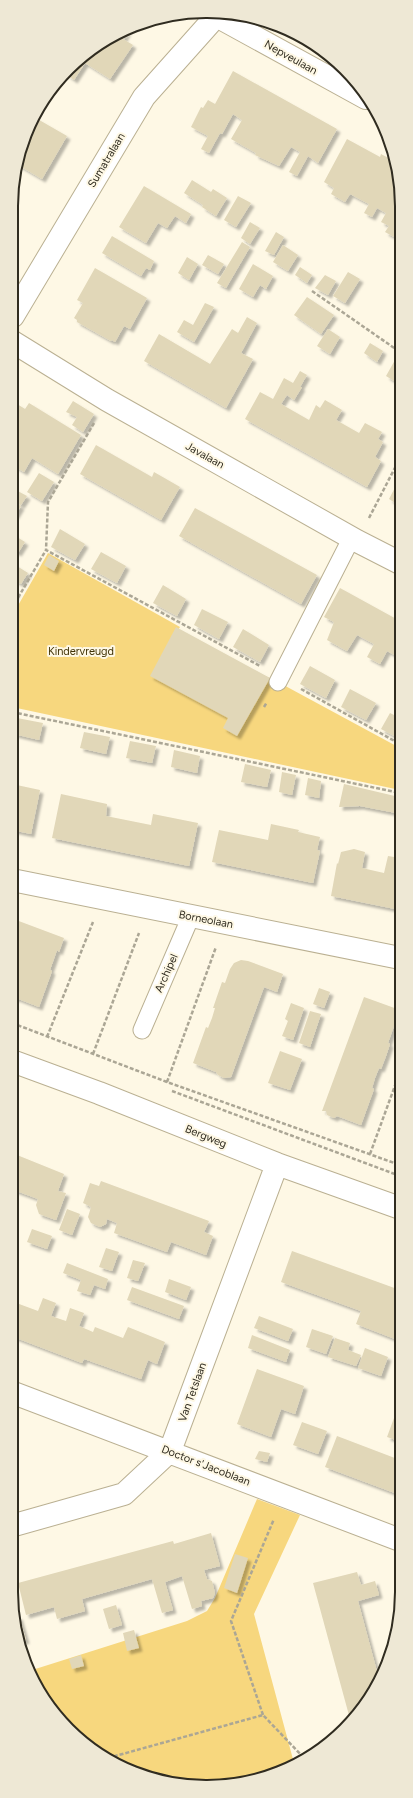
<svg xmlns="http://www.w3.org/2000/svg" width="413" height="1798" font-family="Figtree,sans-serif">
	<style>
		.green { fill: #f7d77e }
		.building { fill: #e1d7b8; filter: url(#shadow) }
		.lines { fill: none; stroke-linecap: round; stroke-linejoin: round }
		.lane-casing { stroke: #bab092; stroke-width: 19 }
		.street-casing { stroke: #bab092; stroke-width: 24 }
		.path { stroke: #aba695; stroke-width: 2.5; stroke-dasharray: 4 2; stroke-linecap: butt }
		.lane { stroke: #fff; stroke-width: 17 }
		.street { stroke: #fff; stroke-width: 22 }
		.labels { text-anchor: middle; stroke-width: 4; stroke-linejoin: round; paint-order: stroke }
		.street-label { font-size: 11px; fill: #302c20; stroke: #fef8e5 }
		.park-label { font-size: 11px; fill: #403205; stroke: #fef8e5 }
		.rim { fill: none; stroke: #302c20; stroke-width: 2 }
	</style>
	<defs>
		<filter id="shadow"><feDropShadow dx="3.5" dy="3.5" stdDeviation="1" flood-color="#0004"/></filter>
	</defs>
	<rect width="100%" height="100%" fill="#fef8e5"/>
	<path class="green" d="M48 553 180 627 153 672 263 675 278 682 400 748V790L12 707V616Z
		M257 1499 300 1515 254 1614 294 1763 274 1774 260 1778 193 1787 120 1767 60 1721 29 1671 187 1621 207 1611 215 1598Z"/>
	<path class="building" d="M128 31 123 39 133 45 110 79 85 63 74 80 67 75 88 51Z
		M233 71 337 129 318 163 308 156 297 176 289 172 300 152 291 147 279 166 255 155 256 153 231 139 242 120 233 114 222 134 220 133 209 153 201 149 208 136 191 127 201 107 203 108 208 100 215 104Z
		M34 117 67 136 42 179 18 165Z
		M347 139 380 157 381 154 394 161 400 181V231L396 238 385 232 389 226 381 222 386 213 377 208 372 217 364 213 369 204 350 194 345 202 331 194 334 188 324 182Z
		M192 180 211 192 213 189 227 198 216 216 202 207 203 205 184 193Z
		M144 186 191 214 186 223 175 216 167 228 158 223 146 243 119 227Z
		M238 196 251 203 236 227 224 220Z
		M250 222 260 228 250 244 241 238Z
		M276 232 284 237 274 255 265 251Z
		M112 236 154 261 150 270 146 268 141 276 102 253Z
		M242 242 250 247 226 288 217 283Z
		M283 245 298 255 288 271 273 262Z
		M208 255 224 264 218 274 202 265Z
		M187 257 198 264 189 280 178 273Z
		M253 264 273 276 266 289 260 285 253 297 239 289Z
		M300 267 312 275 307 283 295 275Z
		M95 268 147 298 130 329 124 326 115 342 112 340 111 341 77 322V320L74 318 83 303 77 300Z
		M348 272 360 279 345 303 333 296Z
		M325 275 336 281 328 295 315 288Z
		M307 297 334 315 321 334 294 315Z
		M205 303 214 307 194 342 177 332 184 320 193 325Z
		M247 317 257 323 241 353 253 359 226 408 144 361 159 334 210 364 232 329 238 333Z
		M328 329 340 337 330 354 317 346Z
		M370 343 383 351 377 362 364 353Z
		M395 360 400 363 399 384 386 376Z
		M300 371 307 375 300 387H302L294 400 287 395 281 404 309 420 316 405 320 408 325 400 342 410 336 420 359 433 365 423 382 432 378 439 383 442 375 457 381 461 367 487 245 419 260 392 273 399 284 378 293 383Z
		M73 401 94 414 83 432 72 425 77 417 66 412Z
		M29 403 81 435 58 474 32 458 24 472 12 465V408L14 406 15 407 17 404 25 409Z
		M96 445 152 477 154 472 180 487 161 520 80 474Z
		M39 473 54 482 42 501 27 492Z
		M400 478V506L389 499Z
		M12 488 27 496 21 505 12 499Z
		M12 501 21 506 15 516 12 514Z
		M195 508 317 575 301 604 179 536Z
		M60 529 85 544 75 560 51 547Z
		M12 534 25 542 18 553 12 550Z
		M101 552 126 566 117 583 91 569Z
		M49 555 59 561 54 571 44 565Z
		M12 563 28 573 21 584 12 579Z
		M163 585 186 599 177 616 153 603Z
		M340 588 400 621V658L387 651 380 664 367 657 374 644 357 635 347 651 327 640 334 622 324 617Z
		M12 590 17 592 12 599Z
		M202 609 228 622 219 639 194 625Z
		M176 627 270 678 237 736 223 728 228 718 150 676Z
		M243 629 269 645 260 662 233 647Z
		M310 666 335 680 326 698 300 684Z
		M350 689 376 703 366 720 341 707Z
		M390 713 400 718V739L381 729Z
		M17 718 43 723 39 740 14 734Z
		M84 732 110 737 106 754 80 748Z
		M130 741 156 746 152 763 126 758Z
		M174 750 200 756 197 773 171 767Z
		M245 764 271 770 267 787 241 782Z
		M282 772 296 775 292 795 279 792Z
		M308 778 321 781 319 798 305 795Z
		M12 784 40 790 31 834 12 830Z
		M344 784 399 797 396 813 360 806 339 807Z
		M61 794 107 804 106 816 151 825 153 814 198 823 189 866 52 838Z
		M271 824 299 830 298 832 320 837 317 850 320 851 313 883 212 862 219 830 268 840Z
		M354 849 365 852 362 868 384 873 388 856 400 858V910L331 896 337 863 338 864 341 852Z
		M16 920 64 938 59 952 57 950 50 970 52 971 39 1007 16 998 12 1000V933Z
		M241 960 248 961 283 974 277 992 264 987 231 1077 224 1078 218 1075 216 1072 193 1063 206 1027 208 1028 212 1018 215 1008H213L222 982 225 983 230 969 234 963Z
		M319 988 330 992 324 1008 313 1004Z
		M364 997 400 1010V1016L398 1024 395 1023 388 1043 390 1044 386 1056 381 1069 379 1068 375 1078 372 1088 374 1089 361 1125 337 1116 334 1118 327 1115 326 1111H322Z
		M291 1003 304 1008 293 1040 282 1036 288 1021 285 1019Z
		M310 1011 321 1014 310 1047 299 1043Z
		M280 1051 302 1059 290 1090 268 1083Z
		M12 1153 64 1174 58 1191 66 1193 56 1220 39 1214 36 1205 38 1199 11 1189Z
		M101 1181 209 1221 204 1232 213 1236 206 1255 171 1242 167 1252 114 1233 117 1223 107 1219 106 1224 100 1227 91 1223 88 1217 91 1207 83 1203 90 1183 99 1186Z
		M67 1209 80 1214 72 1235 59 1230Z
		M32 1229 52 1236 47 1249 27 1242Z
		M106 1248 119 1252 112 1271 99 1267Z
		M292 1251 400 1290V1326L395 1339 356 1324 361 1311 281 1282Z
		M133 1260 145 1263 138 1281 127 1278Z
		M67 1263 108 1279 105 1289 94 1285 90 1295 77 1291 81 1280 63 1273Z
		M169 1279 191 1287 186 1300 165 1292Z
		M132 1287 184 1306 179 1319 127 1300Z
		M43 1298 56 1303 51 1316 66 1321 70 1308 84 1313 79 1326 93 1332 95 1327 123 1338 128 1327 165 1342 157 1364 148 1360 141 1379 84 1359 82 1363 11 1336V1301L38 1311Z
		M259 1316 293 1329 288 1341 254 1328Z
		M312 1329 333 1336 326 1354 306 1347Z
		M252 1335 290 1350 286 1362 248 1348Z
		M335 1338 350 1343 348 1350 361 1355 356 1366 328 1357Z
		M365 1348 388 1357 381 1376 358 1368Z
		M257 1369 304 1386 295 1414 281 1409 271 1437 237 1424Z
		M394 1418 400 1420V1436L399 1441 387 1437Z
		M302 1422 327 1431 318 1454 293 1445Z
		M337 1436 400 1460V1495L325 1467Z
		M259 1451 270 1453 267 1462 255 1459Z
		M211 1533 220 1566 204 1570 207 1579 212 1581 215 1593 213 1598 201 1601 202 1606 192 1609 182 1576 165 1582 173 1610 162 1613 152 1579 82 1599 85 1611 57 1619 54 1607 26 1615 18 1583 173 1541 174 1544Z
		M235 1554 248 1558 237 1593 224 1588Z
		M357 1572 361 1585 375 1581 379 1595 358 1601 379 1679 376 1689 350 1719 313 1583Z
		M116 1605 122 1625 109 1629 103 1609Z
		M19 1616 26 1640 21 1642 16 1617Z
		M134 1630 139 1648 127 1651 123 1633Z
		M81 1655 84 1666 72 1669 69 1659Z"/>
	<g class="lines">
		<defs>
			<path id="lane" d="M278 682 352 537
				M142 1030 191 916"/>
			<path id="street" d="M213 14 366 98
				M13 316 144 97 218 14
				M13 342 107 400 357 541 400 563
				M12 880 400 958
				M12 1061 99 1093 277 1164 400 1208
				M11 1392 400 1540
				M11 1526 124 1494 170 1451 277 1164"/>
		</defs>
		<use href="#lane" class="lane-casing"/>
		<use href="#street" class="street-casing"/>
		<path class="path" d="M312 291 400 352
			M94 423 48 502 46 550 260 666
			M369 518 400 458
			M12 608 46 550
			M301 689 400 744
			M264 707 267 702
			M12 712 400 793
			M12 1023 167 1082 400 1165
			M47 1037 93 922
			M93 1054 139 933
			M167 1082 216 947
			M172 1091 400 1176
			M370 1154 400 1072
			M263 1715 231 1621 274 1519
			M108 1758 263 1715 304 1758
			M260 1778 275 1773"/>
		<use href="#lane" class="lane"/>
		<use href="#street" class="street"/>
	</g>
	<g class="labels">
		<g class="street-label">
			<text transform="translate(291 57) rotate(29)" y="4">Nepveulaan</text>
			<text transform="translate(106 160) rotate(-59)" y="4">Sumatralaan</text>
			<text transform="translate(205 455) rotate(29)" y="4">Javalaan</text>
			<text transform="translate(206 919) rotate(11)" y="4">Borneolaan</text>
			<text transform="translate(166 973) rotate(-66)" y="4">Archipel</text>
			<text transform="translate(206 1136) rotate(22)" y="4">Bergweg</text>
			<text transform="translate(192 1392) rotate(-70)" y="4">Van Tetslaan</text>
			<text transform="translate(206 1465) rotate(21)" y="4">Doctor s'Jacoblaan</text>
		</g>
		<g class="park-label">
			<text x="81" y="655">Kindervreugd</text>
		</g>
	</g>
	<path d="M0 0H413V1798H0ZM206 18H207A188 188 0 0 1 395 206V1592A188 188 0 0 1 207 1780H206A188 188 0 0 1 18 1592V206A188 188 0 0 1 206 18Z" fill="#eee8d5" fill-rule="evenodd"/>
	<path class="rim" d="M206 18H207A188 188 0 0 1 395 206V1592A188 188 0 0 1 207 1780H206A188 188 0 0 1 18 1592V206A188 188 0 0 1 206 18Z"/>
</svg>
